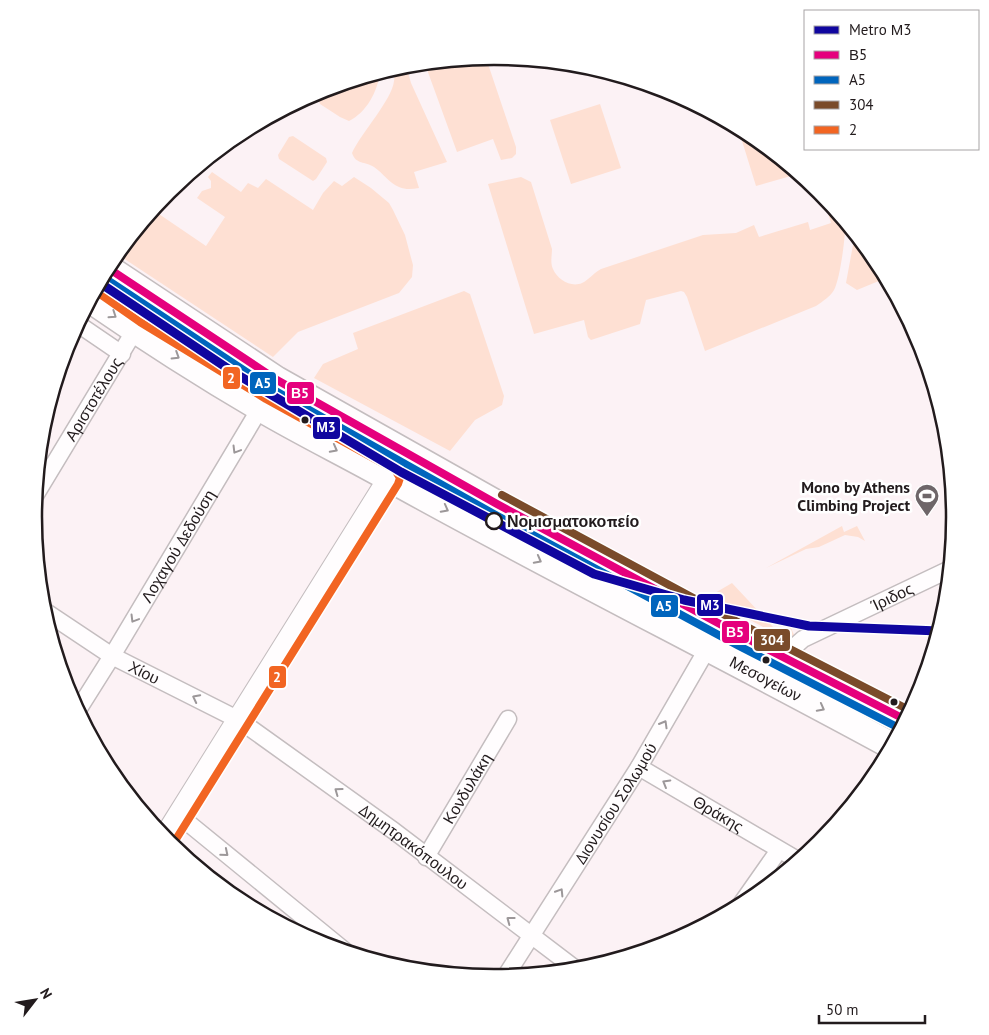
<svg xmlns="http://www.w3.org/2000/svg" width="989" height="1035" font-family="'PT Sans',sans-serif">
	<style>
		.green { fill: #fee0d3 }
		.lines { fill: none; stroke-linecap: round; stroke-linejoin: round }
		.street-casing { stroke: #c4bdbf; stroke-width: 19 }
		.secondary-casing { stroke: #c4bdbf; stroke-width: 26 }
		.primary-casing { stroke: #c4bdbf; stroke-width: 29 }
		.street { stroke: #fffdfe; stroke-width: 16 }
		.secondary { stroke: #fffdfe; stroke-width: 24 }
		.primary { stroke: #fffdfe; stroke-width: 26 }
		.bus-1-casing { stroke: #fff; stroke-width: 11 }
		.bus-2-casing { stroke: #fff; stroke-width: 11 }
		.bus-3-casing { stroke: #fff; stroke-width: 11 }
		.bus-4-casing { stroke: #fff; stroke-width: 11 }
		.bus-1 { stroke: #e5007d; stroke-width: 8 }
		.bus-2 { stroke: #0065bd; stroke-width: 8 }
		.bus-3 { stroke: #7a4b2a; stroke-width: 8 }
		.bus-4 { stroke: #f26522; stroke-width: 8 }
		.metro-1-casing { stroke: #fff; stroke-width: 12 }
		.metro-1 { stroke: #10069f; stroke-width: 9 }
		.oneway { stroke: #9c9799 }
		.bus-dot { fill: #221b1d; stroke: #fff; stroke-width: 2 }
		.stop-dot { fill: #fff; stroke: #221b1d; stroke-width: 2.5 }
		.labels { text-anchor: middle; stroke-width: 5; stroke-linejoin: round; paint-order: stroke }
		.street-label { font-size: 16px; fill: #221b1d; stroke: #fff }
		.poi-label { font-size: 16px; font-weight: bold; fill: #221b1d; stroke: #fff; text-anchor: end }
		.stop-label { font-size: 16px; font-weight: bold; fill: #221b1d; stroke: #fff; text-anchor: start }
		.rim { fill: none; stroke: #221b1d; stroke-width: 2.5 }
		.line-badge { stroke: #fff; stroke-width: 2 }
		.badge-label { font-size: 14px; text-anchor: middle; font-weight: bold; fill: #fff }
	</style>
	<rect width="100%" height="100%" fill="#fcf2f5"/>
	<path class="green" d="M486 58 516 147V154L512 158 501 160 493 139 457 152 425 64Z
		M406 65 411 83 447 162 414 172 419 188C412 189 406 190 399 187 389 183 383 173 374 167 365 161 356 165 352 153 361 133 392 100 394 81 395 77 394 73 393 69Z
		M380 73C377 92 367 112 349 121L340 117 320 104 316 93 318 92Z
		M600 104 621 168 571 184 550 120Z
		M738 128 751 135 798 174 756 186Z
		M293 136 326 158 327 162 316 179 313 181 279 159 278 155 289 137Z
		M212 172 241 192 248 183 258 188 266 179 313 210 323 193 334 181 342 186 354 177 371 188 389 203 393 210 405 235 410 254 413 265 412 277 399 293 298 332 273 357 117 254 153 210 206 246 225 217 197 198 202 191 211 188V181L208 177Z
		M521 177 531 182 552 249C552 256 550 262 553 269 557 279 571 288 582 283 589 280 593 273 601 269L703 235 736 233 754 225 759 237 808 222 810 230 831 223 822 193 845 222C846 235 840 279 834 290 830 297 823 301 816 306L705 351 687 297 684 292 681 291 646 300 640 324 591 340 588 337 584 320 534 334 488 184Z
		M855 234 878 262 886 278 857 290 846 283Z
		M464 291 470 294 504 396 502 405 475 420 450 451 314 378 323 364 358 349 353 333Z
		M842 526 844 532 857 526 865 541 858 537 845 535 819 547 806 549 766 568Z
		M732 583 774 628H791L795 637 787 640 708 597Z"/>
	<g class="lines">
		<defs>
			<g id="street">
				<path d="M78 324 122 354"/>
				<path id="s1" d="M36 494 135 330"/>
				<path id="s2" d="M43 610 112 656 239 720 394 831 577 970"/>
				<path id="s3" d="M788 659 794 647 803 639 950 569"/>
				<path id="s4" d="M78 710 112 656 277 380"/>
				<path id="s5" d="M639 767 799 861"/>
				<path d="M187 822 345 951"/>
				<path id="s6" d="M426 857 508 719"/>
				<path d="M739 907 779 850"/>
				<path id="s7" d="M505 977 639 767 721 625"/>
			</g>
			<path id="secondary" d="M165 839 390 479 423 462"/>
			<g id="primary">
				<path d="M108 268 277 380 497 504 744 637 906 720"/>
				<path id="s8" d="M91 300C146 338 204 375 262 409 303 433 346 454 387 477 554 570 725 655 892 746"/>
			</g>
		</defs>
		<use href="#street" class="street-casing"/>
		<use href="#secondary" class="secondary-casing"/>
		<use href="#primary" class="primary-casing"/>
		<use href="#street" class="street"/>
		<use href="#secondary" class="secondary"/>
		<use href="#primary" class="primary"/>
		<defs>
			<path id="bus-1" d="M108 268 277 380 497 504 744 637 906 720"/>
			<path id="bus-2" d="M103 277 272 389 492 513 739 646 901 729"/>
			<path id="bus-3" d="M502 495 749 628 911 711"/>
			<path id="bus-4" d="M97 292 140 322 266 399 395 470 400 478 398 484 173 844"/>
		</defs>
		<use href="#bus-1" class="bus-1-casing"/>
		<use href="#bus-2" class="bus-2-casing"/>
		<use href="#bus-3" class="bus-3-casing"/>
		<use href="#bus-4" class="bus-4-casing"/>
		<use href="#bus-1" class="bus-1"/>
		<use href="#bus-2" class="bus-2"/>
		<use href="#bus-3" class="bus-3"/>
		<use href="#bus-4" class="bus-4"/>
		<defs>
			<path id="metro-1" d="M100 283 233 372 401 472 594 574 684 600 809 626 939 631"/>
		</defs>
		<use href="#metro-1" class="metro-1-casing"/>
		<use href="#metro-1" class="metro-1"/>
	</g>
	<defs><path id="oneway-chevron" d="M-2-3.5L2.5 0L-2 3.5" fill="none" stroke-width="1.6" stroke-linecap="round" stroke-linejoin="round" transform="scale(1.25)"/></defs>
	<g class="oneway">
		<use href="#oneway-chevron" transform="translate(113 315) rotate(34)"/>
		<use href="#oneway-chevron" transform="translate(176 356) rotate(32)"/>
		<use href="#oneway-chevron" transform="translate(334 449) rotate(28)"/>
		<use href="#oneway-chevron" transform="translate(236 450) rotate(121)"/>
		<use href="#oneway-chevron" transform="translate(445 509) rotate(28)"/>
		<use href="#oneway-chevron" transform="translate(538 560) rotate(28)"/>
		<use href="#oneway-chevron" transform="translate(134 619) rotate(121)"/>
		<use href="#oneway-chevron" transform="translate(196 698) rotate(-153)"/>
		<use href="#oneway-chevron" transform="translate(821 708) rotate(28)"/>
		<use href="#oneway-chevron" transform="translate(664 724) rotate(-60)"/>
		<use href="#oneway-chevron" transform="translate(666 783) rotate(-150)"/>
		<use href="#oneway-chevron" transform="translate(338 791) rotate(-144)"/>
		<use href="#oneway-chevron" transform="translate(225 853) rotate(40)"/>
		<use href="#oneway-chevron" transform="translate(560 892) rotate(-58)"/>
		<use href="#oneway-chevron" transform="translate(510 920) rotate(-143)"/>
	</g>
	<defs>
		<symbol id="stadium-pin" viewBox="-11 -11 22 30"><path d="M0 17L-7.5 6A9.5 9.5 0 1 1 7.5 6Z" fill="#6e6669" stroke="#fff"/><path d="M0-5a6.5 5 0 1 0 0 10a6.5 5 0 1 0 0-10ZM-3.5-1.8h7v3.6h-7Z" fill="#fff"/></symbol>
	</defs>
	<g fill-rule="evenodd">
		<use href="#stadium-pin" x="913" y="482" width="28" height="38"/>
	</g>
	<g class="bus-dot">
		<circle cx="305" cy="420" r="4.5"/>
		<circle cx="766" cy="660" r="4.5"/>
		<circle cx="894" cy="702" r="4.5"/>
	</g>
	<circle class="stop-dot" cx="494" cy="521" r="8"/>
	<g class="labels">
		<g class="street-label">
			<text dy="6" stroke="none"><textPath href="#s1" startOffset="111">Αριστοτέλους</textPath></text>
			<text dy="6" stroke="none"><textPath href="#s4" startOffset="192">Λοχαγού Δεδούση</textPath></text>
			<text dy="6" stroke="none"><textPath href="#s3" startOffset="124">Ίριδος</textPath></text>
			<text dy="6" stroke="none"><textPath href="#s2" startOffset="119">Χίου</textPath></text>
			<text dy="6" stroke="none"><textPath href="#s8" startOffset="774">Μεσογείων</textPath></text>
			<text dy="6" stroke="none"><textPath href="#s6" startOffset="80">Κονδυλάκη</textPath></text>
			<text dy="6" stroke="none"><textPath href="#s7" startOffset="206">Διονυσίου Σολωμού</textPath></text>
			<text dy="6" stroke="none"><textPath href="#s5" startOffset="92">Θράκης</textPath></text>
			<text dy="6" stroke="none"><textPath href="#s2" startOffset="441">Δημητρακόπουλου</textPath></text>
		</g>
		<g class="poi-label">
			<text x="910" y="493">Mono by Athens<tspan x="910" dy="18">Climbing Project</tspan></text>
		</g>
		<g class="stop-label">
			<text x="507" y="527">Νομισματοκοπείο</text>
		</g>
	</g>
	<path d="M0 0H989V1035H0ZM42 517a452 452 0 1 1 904 0a452 452 0 1 1-904 0Z" fill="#fff" fill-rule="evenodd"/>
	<path class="rim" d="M42 517a452 452 0 1 1 904 0a452 452 0 1 1-904 0Z"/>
	<g class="line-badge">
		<rect x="222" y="366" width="19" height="24" rx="5" fill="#f26522"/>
		<rect x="249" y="371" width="28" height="24" rx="5" fill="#0065bd"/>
		<rect x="286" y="381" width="29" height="24" rx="5" fill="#e5007d"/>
		<rect x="312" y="416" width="29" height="24" rx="5" fill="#10069f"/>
		<rect x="696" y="593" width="28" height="24" rx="5" fill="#10069f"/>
		<rect x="650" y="594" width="29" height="24" rx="5" fill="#0065bd"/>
		<rect x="721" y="620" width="29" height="24" rx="5" fill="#e5007d"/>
		<rect x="753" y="628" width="38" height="24" rx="5" fill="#7a4b2a"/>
		<rect x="268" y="665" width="19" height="24" rx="5" fill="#f26522"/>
	</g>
	<g class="badge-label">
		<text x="231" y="383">2</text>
		<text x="263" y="388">A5</text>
		<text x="300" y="398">Β5</text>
		<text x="326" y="432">Μ3</text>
		<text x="710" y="610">Μ3</text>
		<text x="664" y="611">A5</text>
		<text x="735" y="637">Β5</text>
		<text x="772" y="645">304</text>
		<text x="277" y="682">2</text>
	</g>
	<rect x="804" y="10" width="175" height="140" fill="#ffffff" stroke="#a7a4a5"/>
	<rect x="814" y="26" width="25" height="8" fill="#10069f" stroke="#a7a4a5"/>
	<text x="849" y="35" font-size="15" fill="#221b1d">Metro Μ3</text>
	<rect x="814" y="51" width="25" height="8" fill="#e5007d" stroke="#a7a4a5"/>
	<text x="849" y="60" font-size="15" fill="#221b1d">Β5</text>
	<rect x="814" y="76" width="25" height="8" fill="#0065bd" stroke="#a7a4a5"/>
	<text x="849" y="85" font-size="15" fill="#221b1d">A5</text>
	<rect x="814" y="101" width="25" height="8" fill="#7a4b2a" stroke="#a7a4a5"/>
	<text x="849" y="110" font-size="15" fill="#221b1d">304</text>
	<rect x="814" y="126" width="25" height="8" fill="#f26522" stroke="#a7a4a5"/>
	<text x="849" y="135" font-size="15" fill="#221b1d">2</text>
	<g transform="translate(35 1000) rotate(59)" stroke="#ffffff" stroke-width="4" paint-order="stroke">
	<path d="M0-4L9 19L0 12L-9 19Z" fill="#221b1d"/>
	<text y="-8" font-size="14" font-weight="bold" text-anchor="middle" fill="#221b1d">N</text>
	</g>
	<path d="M819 1015v8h106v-8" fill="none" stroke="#221b1d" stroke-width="2.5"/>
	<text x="826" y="1015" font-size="15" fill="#221b1d" stroke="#ffffff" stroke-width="4" paint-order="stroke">50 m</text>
</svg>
